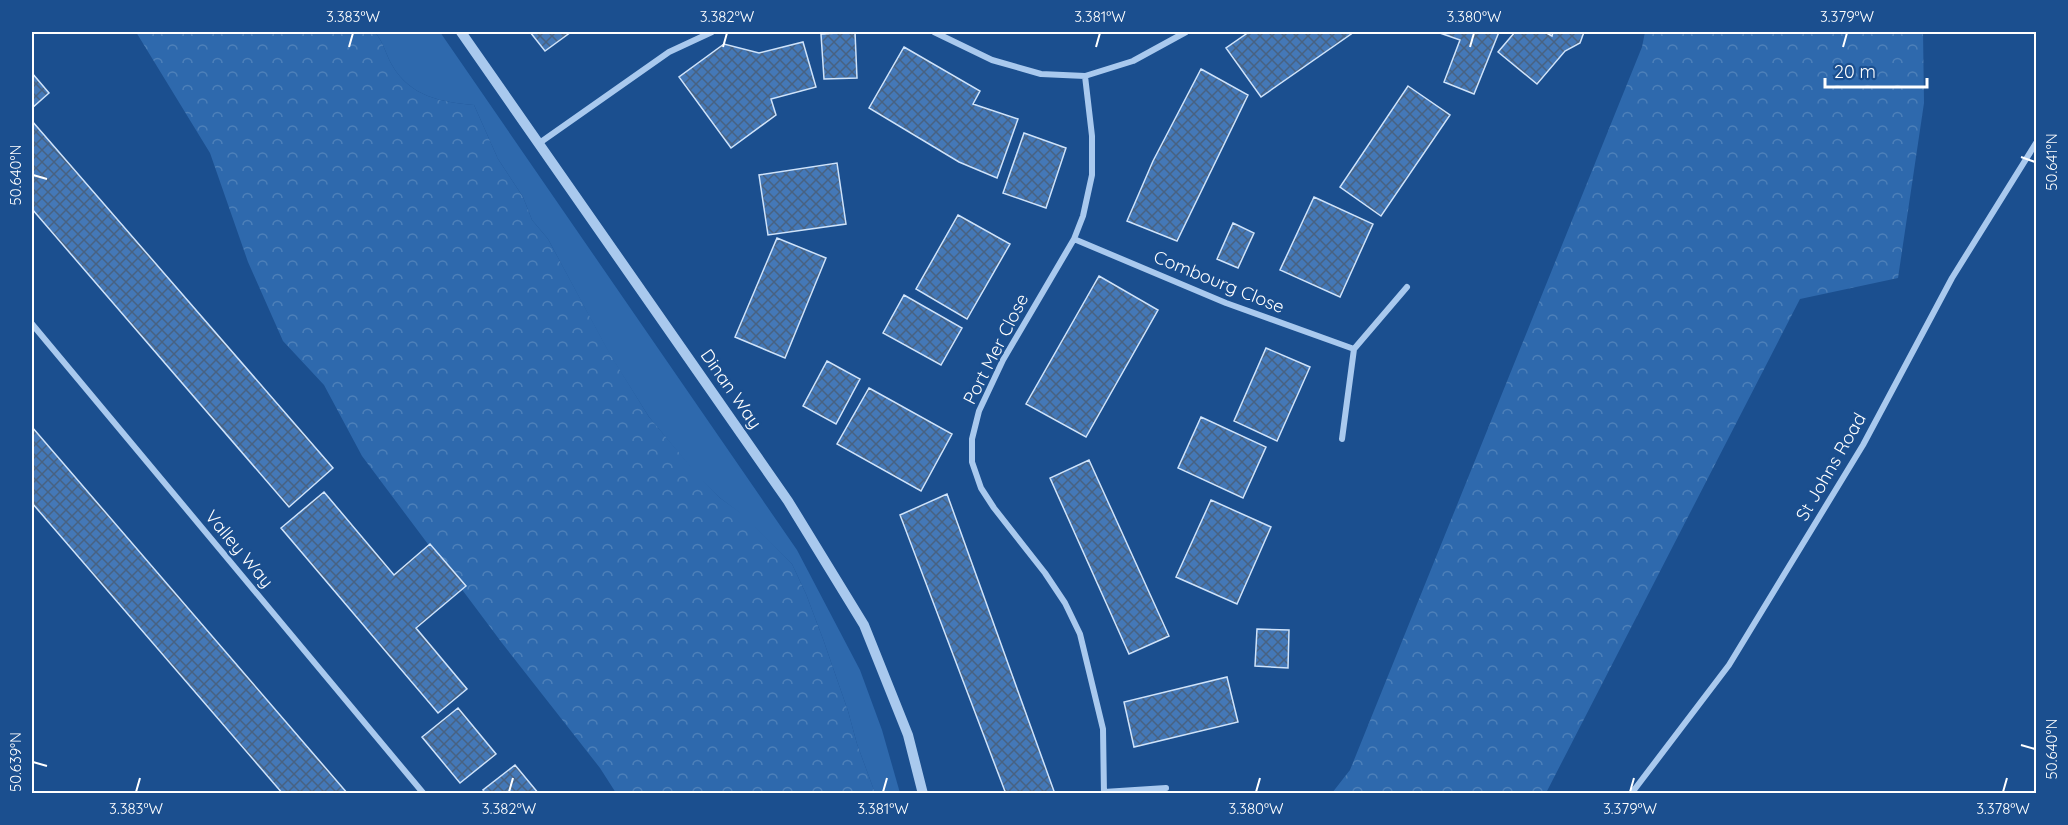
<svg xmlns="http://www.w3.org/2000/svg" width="2068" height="825" font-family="Quicksand,sans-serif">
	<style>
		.green { fill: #2e69ad }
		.forest { fill: url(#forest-crowns) }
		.building { fill: url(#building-cross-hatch); stroke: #cfe3fa; stroke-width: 1.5 }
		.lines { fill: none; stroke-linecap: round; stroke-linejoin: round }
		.minor { stroke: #a9c9ee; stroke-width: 6 }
		.tertiary { stroke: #a9c9ee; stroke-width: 10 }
		.ticks { fill: none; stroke: #fff; stroke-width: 2 }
		.labels { text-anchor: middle; stroke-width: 5; stroke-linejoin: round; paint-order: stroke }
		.street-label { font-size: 18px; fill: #fff; stroke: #1b4f8f }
		.neatline { fill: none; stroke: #fff; stroke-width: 2 }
		.ticks-label { font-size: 15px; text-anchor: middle; fill: #fff }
	</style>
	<defs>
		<pattern id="forest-crowns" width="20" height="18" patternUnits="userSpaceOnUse" patternTransform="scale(1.5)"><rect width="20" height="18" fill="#2e69ad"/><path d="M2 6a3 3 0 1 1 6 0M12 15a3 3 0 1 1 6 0" fill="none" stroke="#4d80b9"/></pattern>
		<pattern id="building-cross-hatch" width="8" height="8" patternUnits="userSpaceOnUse" patternTransform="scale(1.5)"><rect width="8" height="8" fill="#4478b7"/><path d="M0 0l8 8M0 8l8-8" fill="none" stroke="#486282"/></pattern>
	</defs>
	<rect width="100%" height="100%" fill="#1b4f8f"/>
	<path class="green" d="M375 32H440L797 550 860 670 882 730 900 793H875L857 744 848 711 823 639 806 594 792 564 745 517 720 498 696 474 649 417 610 355 548 239 532 220 523 197 498 159 474 105C442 102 410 97 392 65 385 53 385 45 375 32Z"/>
	<path class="forest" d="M136 32H375C385 45 385 53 392 65 410 97 442 102 474 105L498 159 523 197 532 220 548 239 610 354 649 417 697 474 720 498 745 516 792 564 806 594 823 639 848 711 857 744 875 793H616L600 768 502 643 362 456 324 385 283 341 248 262 210 153Z
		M1645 32H1923L1924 103 1898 278 1800 299 1546 793H1332L1350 770 1642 47Z"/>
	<path class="building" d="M530 32H571L545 51Z
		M855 32 857 78 824 79 821 34Z
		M1249 32H1354L1261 97 1226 48Z
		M1437 32H1499L1474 94 1444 82 1460 40Z
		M1515 32H1545L1552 36 1553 32H1584L1580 43 1565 51 1537 84 1498 52Z
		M803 42 816 87 771 99 776 115 731 148 679 77 724 44 759 53Z
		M904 47 980 91 973 104 1018 119 997 178 959 162 869 108Z
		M1201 69 1248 95 1177 241 1127 221 1153 161Z
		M32 73 49 93 32 108Z
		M1408 86 1450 115 1381 216 1340 187Z
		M32 121 333 468 289 507 32 209Z
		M1024 133 1066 148 1046 208 1003 193Z
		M837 163 846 224 768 235 759 175Z
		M1314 197 1373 224 1340 297 1280 270Z
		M958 215 1010 244 967 319 916 289Z
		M1233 223 1254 233 1238 268 1217 259Z
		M777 238 826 258 785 358 735 337Z
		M1099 276 1158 310 1086 437 1026 404Z
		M904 295 962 328 941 365 883 333Z
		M1266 348 1310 367 1277 441 1234 421Z
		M827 361 860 379 836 424 803 406Z
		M869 388 952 434 921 491 837 444Z
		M1201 417 1266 447 1243 498 1178 468Z
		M32 427 348 794H283L32 503Z
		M1089 460 1169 636 1129 654 1050 478Z
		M324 492 394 575 430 544 466 586 416 628 467 689 438 713 281 528Z
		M947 494 1055 794H1006L900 515Z
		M1211 500 1271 527 1237 604 1176 577Z
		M1257 629 1289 630 1288 668 1255 666Z
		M1227 677 1238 722 1134 747 1124 702Z
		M458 708 496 754 460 783 422 737Z
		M515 765 539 794H486L483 790Z"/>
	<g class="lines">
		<path class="minor" d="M934 32 992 60 1041 74 1085 76 1133 61 1186 32
			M1085 76 1092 136V175L1083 216 1074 239 1003 360 979 411 972 439V462L981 488 994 508 1045 573 1065 603 1080 634 1103 729 1104 794
			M538 144 669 52 712 32
			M1074 239 1226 303 1354 349 1407 287
			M32 324 424 794
			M1342 439 1354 349
			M1104 792 1166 788
			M1631 794 1729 665 1863 445 1952 278 2036 143"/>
		<path class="tertiary" d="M461 32 788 501 864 625 908 735 923 794"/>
	</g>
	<path class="ticks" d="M349 47 353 33M723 47 727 33M1096 47 1100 33M1470 47 1474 33M1843 47 1847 33M2021 157 2035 162M33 175 47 179M2021 745 2035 749M33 762 47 766M136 792 140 778M509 792 513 778M883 792 887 778M1256 792 1260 778M1630 792 1634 778M2003 792 2007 778"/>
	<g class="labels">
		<g class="street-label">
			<text transform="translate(1219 282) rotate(22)" y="6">Combourg Close</text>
			<text transform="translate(996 349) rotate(-63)" y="6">Port Mer Close</text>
			<text transform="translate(731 389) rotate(55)" y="6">Dinan Way</text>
			<text transform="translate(1831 467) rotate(-60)" y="6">St Johns Road</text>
			<text transform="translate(239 549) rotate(50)" y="6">Valley Way</text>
		</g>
	</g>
	<rect width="2068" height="825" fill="none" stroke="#1b4f8f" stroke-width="66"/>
	<path d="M1825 78v9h102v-9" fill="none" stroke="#ffffff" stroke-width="3"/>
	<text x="1834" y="78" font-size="18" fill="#ffffff" stroke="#1b4f8f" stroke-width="4.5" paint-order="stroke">20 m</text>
	<rect x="33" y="33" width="2002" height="759" class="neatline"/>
	<g class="ticks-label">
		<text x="353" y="22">3.383°W</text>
		<text x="727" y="22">3.382°W</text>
		<text x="1100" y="22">3.381°W</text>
		<text x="1474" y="22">3.380°W</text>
		<text x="1847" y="22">3.379°W</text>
		<text transform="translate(2052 162) rotate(-90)" y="5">50.641°N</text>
		<text transform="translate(16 175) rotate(-90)" y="5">50.640°N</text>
		<text transform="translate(2052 749) rotate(-90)" y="5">50.640°N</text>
		<text transform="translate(16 762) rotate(-90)" y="5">50.639°N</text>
		<text x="136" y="814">3.383°W</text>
		<text x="509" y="814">3.382°W</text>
		<text x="883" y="814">3.381°W</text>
		<text x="1256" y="814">3.380°W</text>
		<text x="1630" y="814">3.379°W</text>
		<text x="2003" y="814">3.378°W</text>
	</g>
</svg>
